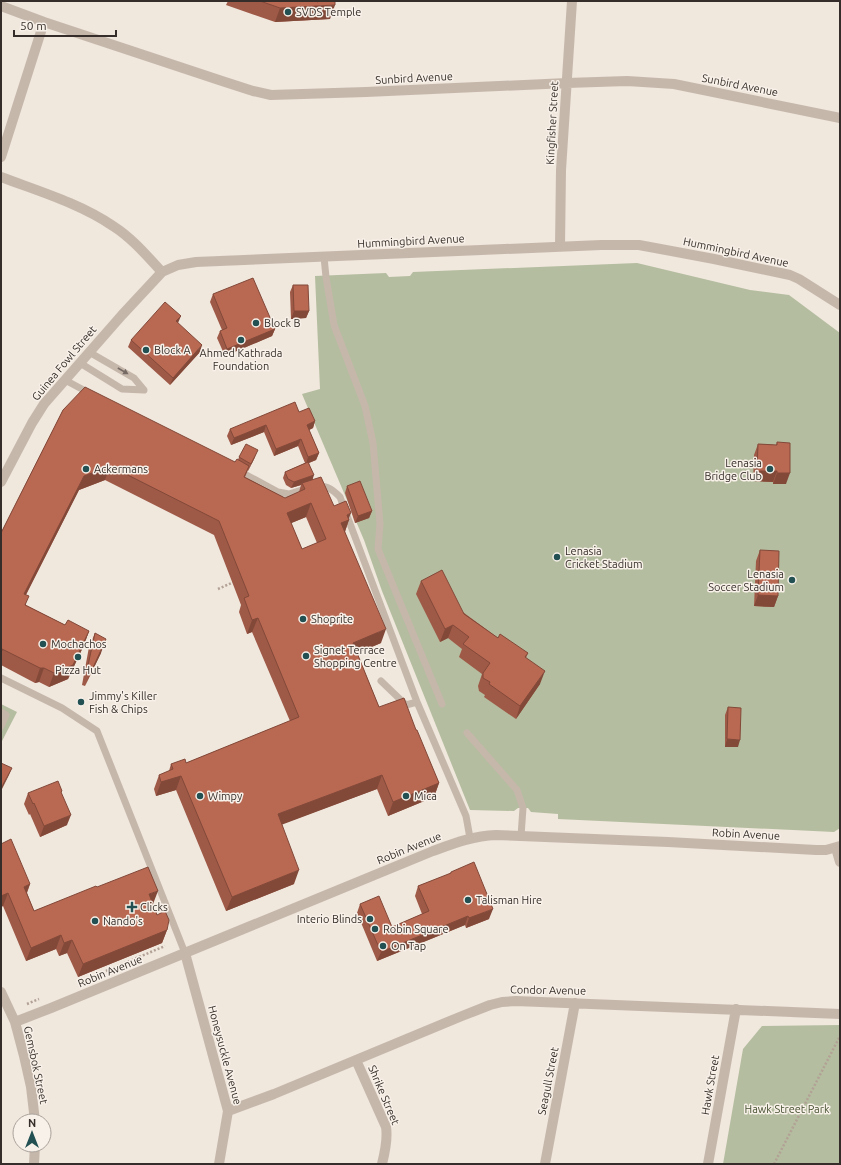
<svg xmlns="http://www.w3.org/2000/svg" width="841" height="1165" font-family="Ubuntu,sans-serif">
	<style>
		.green { fill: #b4bd9f }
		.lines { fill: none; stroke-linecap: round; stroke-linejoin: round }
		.path { stroke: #b2a195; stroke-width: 2.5; stroke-dasharray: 2 2; stroke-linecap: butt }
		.service { stroke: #c6b7ab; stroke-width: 7 }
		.minor { stroke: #c6b7ab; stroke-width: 10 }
		.tertiary { stroke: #c6b7ab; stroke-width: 10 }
		.wall { fill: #9f5947; fill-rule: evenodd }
		.shaded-wall { fill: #824939 }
		.building { fill: #b96852; stroke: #824939; fill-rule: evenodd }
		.oneway { fill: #766b64 }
		.poi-dot { fill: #235052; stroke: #f8f1e9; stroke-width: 1.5 }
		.labels { text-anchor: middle; stroke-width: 3; stroke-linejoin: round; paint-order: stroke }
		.poi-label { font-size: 11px; fill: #352d29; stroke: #f8f1e9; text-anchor: start }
		.street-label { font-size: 11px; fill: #352d29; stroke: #f8f1e9 }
		.park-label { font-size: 11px; fill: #455030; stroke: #f8f1e9 }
	</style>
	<rect width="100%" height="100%" fill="#f0e7dd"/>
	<path class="green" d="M637 263 750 290 789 295 840 333V828L834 832 558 819V814L531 812 528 808H518L514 811 470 810 382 591 364 540 302 394 320 389 315 276 386 273 389 277 410 276 413 272Z
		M1 704 17 712 1 743Z
		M840 1025V1164H723L743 1049 762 1026Z"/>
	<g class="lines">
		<path class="path" d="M218 589 236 581
			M106 971 165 946
			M27 1004 39 999
			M774 1164 840 1036"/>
		<path class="service" d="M324 257 326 277 334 325 365 406 373 443 380 524 378 549 442 704
			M80 363 122 389 144 390 134 378 89 352
			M65 380 91 394
			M239 471 278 492 289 494 308 488
			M318 486C328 486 333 490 340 497L417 702
			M1 678 62 708 97 731 185 953
			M381 681 406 705 417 702 466 816 470 838
			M1 712 6 715 1 726
			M467 733 517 790 523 808 521 836"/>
		<path class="minor" d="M1 6 44 22 222 81 253 91 271 95 366 92 567 83 627 81 674 84 840 118
			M1 157 44 22
			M1 177C38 191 79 203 113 226 132 238 147 256 162 272
			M560 246 561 170 572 1
			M1 482 32 423 44 404 122 315 162 272 178 265 196 262 601 245H639L714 259 790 275 799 279 840 305
			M836 848 840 862
			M185 953 228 1111 219 1164
			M356 1060 386 1127C388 1139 385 1152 382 1164
			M228 1111 274 1094 462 1016 490 1005 502 1002 516 1001 840 1014
			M545 1164 575 1003
			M708 1164 736 1009"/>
		<path class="tertiary" d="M1 992 15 1022 24 1056 31 1087 35 1121
			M15 1022 51 1008 433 851C455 843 473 836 496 835L668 842 816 850H826L840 846
			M34 1164 35 1145"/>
	</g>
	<path class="wall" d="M228 1H316L330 19 275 22 226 5Z
		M293 285 309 311 306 318 291 319 290 292Z
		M213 294 275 329 272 336 225 356 217 338 220 331 222 330 210 302Z
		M178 323 200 352 170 385 128 347 131 340Z
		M63 410 235 462 238 460 239 457H255L248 471V470L245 477 285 498 299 492 301 485 291 488 286 485 283 478 285 472 305 463 298 446 274 456 264 432 231 445 227 436 230 429 299 412 315 421 313 428 309 430 319 453 316 460 309 463 313 480 334 506 349 519 345 532 381 643 357 653 379 707 416 730 439 783 434 797 388 816 377 789 282 824 294 884 226 911 176 790 156 796 154 789 159 775 169 771 171 764 186 763 290 721 252 632 247 634 239 612 241 605 214 535 105 480 79 490 26 595V605L65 625 89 631 84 645 68 679 49 687 39 682 35 683 1 665V533ZM306 517 317 543 302 549 291 523Z
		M777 442 786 484H773V482L753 481 754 455 758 444 776 445Z
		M347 486 372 511 369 518 355 523 345 493Z
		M760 550 778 596 774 607 754 606 756 561Z
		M421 581 498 638 528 653 526 658 540 684 516 719 484 697 485 695 479 691 478 686 482 674 459 657 462 649 448 638 440 642 416 594Z
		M95 633 101 653 85 686 82 685 89 647Z
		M728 707 738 747H725V715Z
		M62 791 61 793 67 825 40 837 30 814 29 815 24 804 28 793Z
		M1 844 30 884 27 893 34 911 97 887 153 904 157 915 167 930 162 943 78 977 67 953 59 956 56 949 26 961 3 906 1 907Z
		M451 872 489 919 466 928 465 925 377 961 357 913 360 904 392 927 422 914 415 896 418 886 450 874Z"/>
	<path class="shaded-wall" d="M335 5 330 19 275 22 280 8Z
		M294 311H309L306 318 291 319Z
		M181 316 178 323 176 321Z
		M275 329 272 336 225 356 227 349Z
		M202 345 200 352 170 385 173 378Z
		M315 421 313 428 305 432 307 425Z
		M266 425 264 432 231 445 234 438Z
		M301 439 298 446 274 456 276 449Z
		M258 450 255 457 248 471 251 464Z
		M319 453 316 460 306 464 308 457Z
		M110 466 105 480 79 490 19 608 24 594 84 476Z
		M757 471H777L773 482 753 481Z
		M777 473H790L786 484H773Z
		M314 475 312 481 302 483 301 485 291 488 294 482Z
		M311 503 306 517 282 527 287 513Z
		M372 511 369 518 355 523 358 516Z
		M351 513 348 520H349L344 534 341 523 347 515Z
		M758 595 778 596 774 607 754 606Z
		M258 618 252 632 247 634 252 620Z
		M453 625 448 638 440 642 445 629Z
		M386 629 381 643 348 657 353 643Z
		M89 631 84 645 68 679 49 687 54 673Z
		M106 639 101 653 85 686 91 672Z
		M40 668H44L39 682 35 683Z
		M545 671 540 684 516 719 520 706Z
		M727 739 740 740 738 747H725Z
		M12 768 9 775 1 791V788Z
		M382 775 377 789 273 828 278 814Z
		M181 776 176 790 156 796 161 782Z
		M439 783 434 797 388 816 393 802Z
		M71 815 67 825 40 837 44 826Z
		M299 870 294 884 226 911 232 897Z
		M30 884 25 897 24 887Z
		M158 891 153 904 144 908 149 894Z
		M8 893 3 906 1 907V896Z
		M493 909 489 919 466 928 469 918Z
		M468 916 465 925 377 961 381 952Z
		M167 930 162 943 78 977 83 964Z
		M61 935 56 949 26 961 31 948Z
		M72 940 67 953 59 956 64 943Z"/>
	<path class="building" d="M260 1H316L318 2 319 1H335V5L280 8Z
		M253 278 275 329 227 349 220 331 227 328 213 294Z
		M293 285H308L309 311H294Z
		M165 302 181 316 176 321 202 345 173 378 131 340Z
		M85 387 235 462 237 459 249 466 244 477 285 498 305 489 302 483 321 477 334 506 346 501 351 513 347 515 349 520 341 523 386 629 353 643 379 707 404 698 416 730H417L439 783 393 802 382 775 278 814 299 870 232 897 181 776 161 782 159 775 173 769 171 764 185 759 186 763 299 717 258 618 252 620 244 598 249 596 219 521 110 466 84 476 24 594 29 596 25 605 65 625 68 620 89 631 73 665 54 673 44 668H40L2 649V651L1 650V533L63 410ZM311 503 326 539 302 549 287 513Z
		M295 402 299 412 309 408 315 421 307 425 319 453 308 457 301 439 276 449 266 425 234 438 230 429Z
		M777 442 790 443V473H777V471H757L758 444 777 445Z
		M246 444 258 450 251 464 239 457Z
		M308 462 314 475 294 482 288 479 285 472Z
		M360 481 372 511 358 516 347 486Z
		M760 550 779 551 778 596 758 595Z
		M442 570 464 614 498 638 500 634 528 653 525 657 545 671 520 706 489 684 490 682 483 678V673L490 663 463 644 469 637 453 625 445 629 421 581Z
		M95 633 106 639 91 672 87 670Z
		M728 707 741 708 740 740 727 739Z
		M1 763 12 768 1 788Z
		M58 781 62 791 61 792 71 815 44 826 34 803 33 804 28 793Z
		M11 839 30 884 24 887 34 911 96 886 97 887 148 867 158 891 149 894 157 915 165 911 169 920 167 930 83 964 72 940 64 943 61 935 31 948 8 893 1 896V844Z
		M474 862 493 909 469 918 468 916 381 952 360 904 379 896 392 927 429 911 418 886 451 873V872Z"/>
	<defs><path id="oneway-solid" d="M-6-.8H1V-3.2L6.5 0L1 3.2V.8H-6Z"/></defs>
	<use class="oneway" href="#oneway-solid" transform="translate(123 371) rotate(30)"/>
	<g class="poi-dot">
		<circle cx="288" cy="12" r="4"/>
		<circle cx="256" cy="323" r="4"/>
		<circle cx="241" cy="340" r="4"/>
		<circle cx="146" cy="350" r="4"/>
		<circle cx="86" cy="469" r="4"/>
		<circle cx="770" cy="469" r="4"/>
		<circle cx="557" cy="557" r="4"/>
		<circle cx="792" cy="580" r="4"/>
		<circle cx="303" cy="619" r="4"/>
		<circle cx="43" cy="644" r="4"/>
		<circle cx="306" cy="656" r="4"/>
		<circle cx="78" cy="657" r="4"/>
		<circle cx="81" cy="702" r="4"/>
		<circle cx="200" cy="796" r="4"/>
		<circle cx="406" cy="796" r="4"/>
		<circle cx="468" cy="900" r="4"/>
		<path d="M130 901h4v4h4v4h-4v4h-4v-4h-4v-4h4z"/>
		<circle cx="370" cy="919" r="4"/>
		<circle cx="95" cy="921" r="4"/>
		<circle cx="375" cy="929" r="4"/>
		<circle cx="383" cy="946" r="4"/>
	</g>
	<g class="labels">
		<g class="poi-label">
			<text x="296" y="16">SVDS Temple</text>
			<text x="264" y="327">Block B</text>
			<text x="154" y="354">Block A</text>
			<text x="241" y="357" text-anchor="middle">Ahmed Kathrada<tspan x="241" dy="13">Foundation</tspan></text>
			<text x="762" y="467" text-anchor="end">Lenasia<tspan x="762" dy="13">Bridge Club</tspan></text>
			<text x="94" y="473">Ackermans</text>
			<text x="565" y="555">Lenasia<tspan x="565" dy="13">Cricket Stadium</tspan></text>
			<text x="784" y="578" text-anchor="end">Lenasia<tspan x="784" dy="13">Soccer Stadium</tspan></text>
			<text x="311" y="623">Shoprite</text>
			<text x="51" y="648">Mochachos</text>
			<text x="314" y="654">Signet Terrace<tspan x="314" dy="13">Shopping Centre</tspan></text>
			<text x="78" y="674" text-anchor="middle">Pizza Hut</text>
			<text x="89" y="700">Jimmy's Killer<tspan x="89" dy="13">Fish &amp; Chips</tspan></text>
			<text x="208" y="800">Wimpy</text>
			<text x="414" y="800">Mica</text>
			<text x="476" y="904">Talisman Hire</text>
			<text x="140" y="911">Clicks</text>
			<text x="362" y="923" text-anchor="end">Interio Blinds</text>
			<text x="103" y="925">Nando's</text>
			<text x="383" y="933">Robin Square</text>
			<text x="391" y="950">On Tap</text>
		</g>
		<g class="street-label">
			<text transform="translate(414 78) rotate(-3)" y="4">Sunbird Avenue</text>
			<text transform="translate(740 85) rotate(11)" y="4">Sunbird Avenue</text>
			<text transform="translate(552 123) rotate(-87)" y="4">Kingfisher Street</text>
			<text transform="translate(411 241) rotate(-3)" y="4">Hummingbird Avenue</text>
			<text transform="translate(736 252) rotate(12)" y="4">Hummingbird Avenue</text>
			<text transform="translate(64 363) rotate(-50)" y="4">Guinea Fowl Street</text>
			<text transform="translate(746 834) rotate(3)" y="4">Robin Avenue</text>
			<text transform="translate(409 848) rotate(-22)" y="4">Robin Avenue</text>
			<text transform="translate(110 971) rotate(-22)" y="4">Robin Avenue</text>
			<text transform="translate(548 990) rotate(1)" y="4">Condor Avenue</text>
			<text transform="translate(225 1055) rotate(75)" y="4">Honeysuckle Avenue</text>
			<text transform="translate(36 1065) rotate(78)" y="4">Gemsbok Street</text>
			<text transform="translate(548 1081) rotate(-79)" y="4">Seagull Street</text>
			<text transform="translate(710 1085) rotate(-80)" y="4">Hawk Street</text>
			<text transform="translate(384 1095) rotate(67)" y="4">Shrike Street</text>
		</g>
		<g class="park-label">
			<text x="787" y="1113">Hawk Street Park</text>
		</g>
	</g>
	<rect width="841" height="1165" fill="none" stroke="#352d29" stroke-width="4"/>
	<g transform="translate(32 1133)"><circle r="19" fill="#f8f1e9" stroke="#aaa39c"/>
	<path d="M0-3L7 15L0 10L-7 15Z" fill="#235052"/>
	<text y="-6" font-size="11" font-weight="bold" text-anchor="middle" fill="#352d29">N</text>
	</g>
	<path d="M14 30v6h102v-6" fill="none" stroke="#352d29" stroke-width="2"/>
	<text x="20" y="30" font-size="12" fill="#352d29" stroke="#f8f1e9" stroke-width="3" paint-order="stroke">50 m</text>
</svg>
